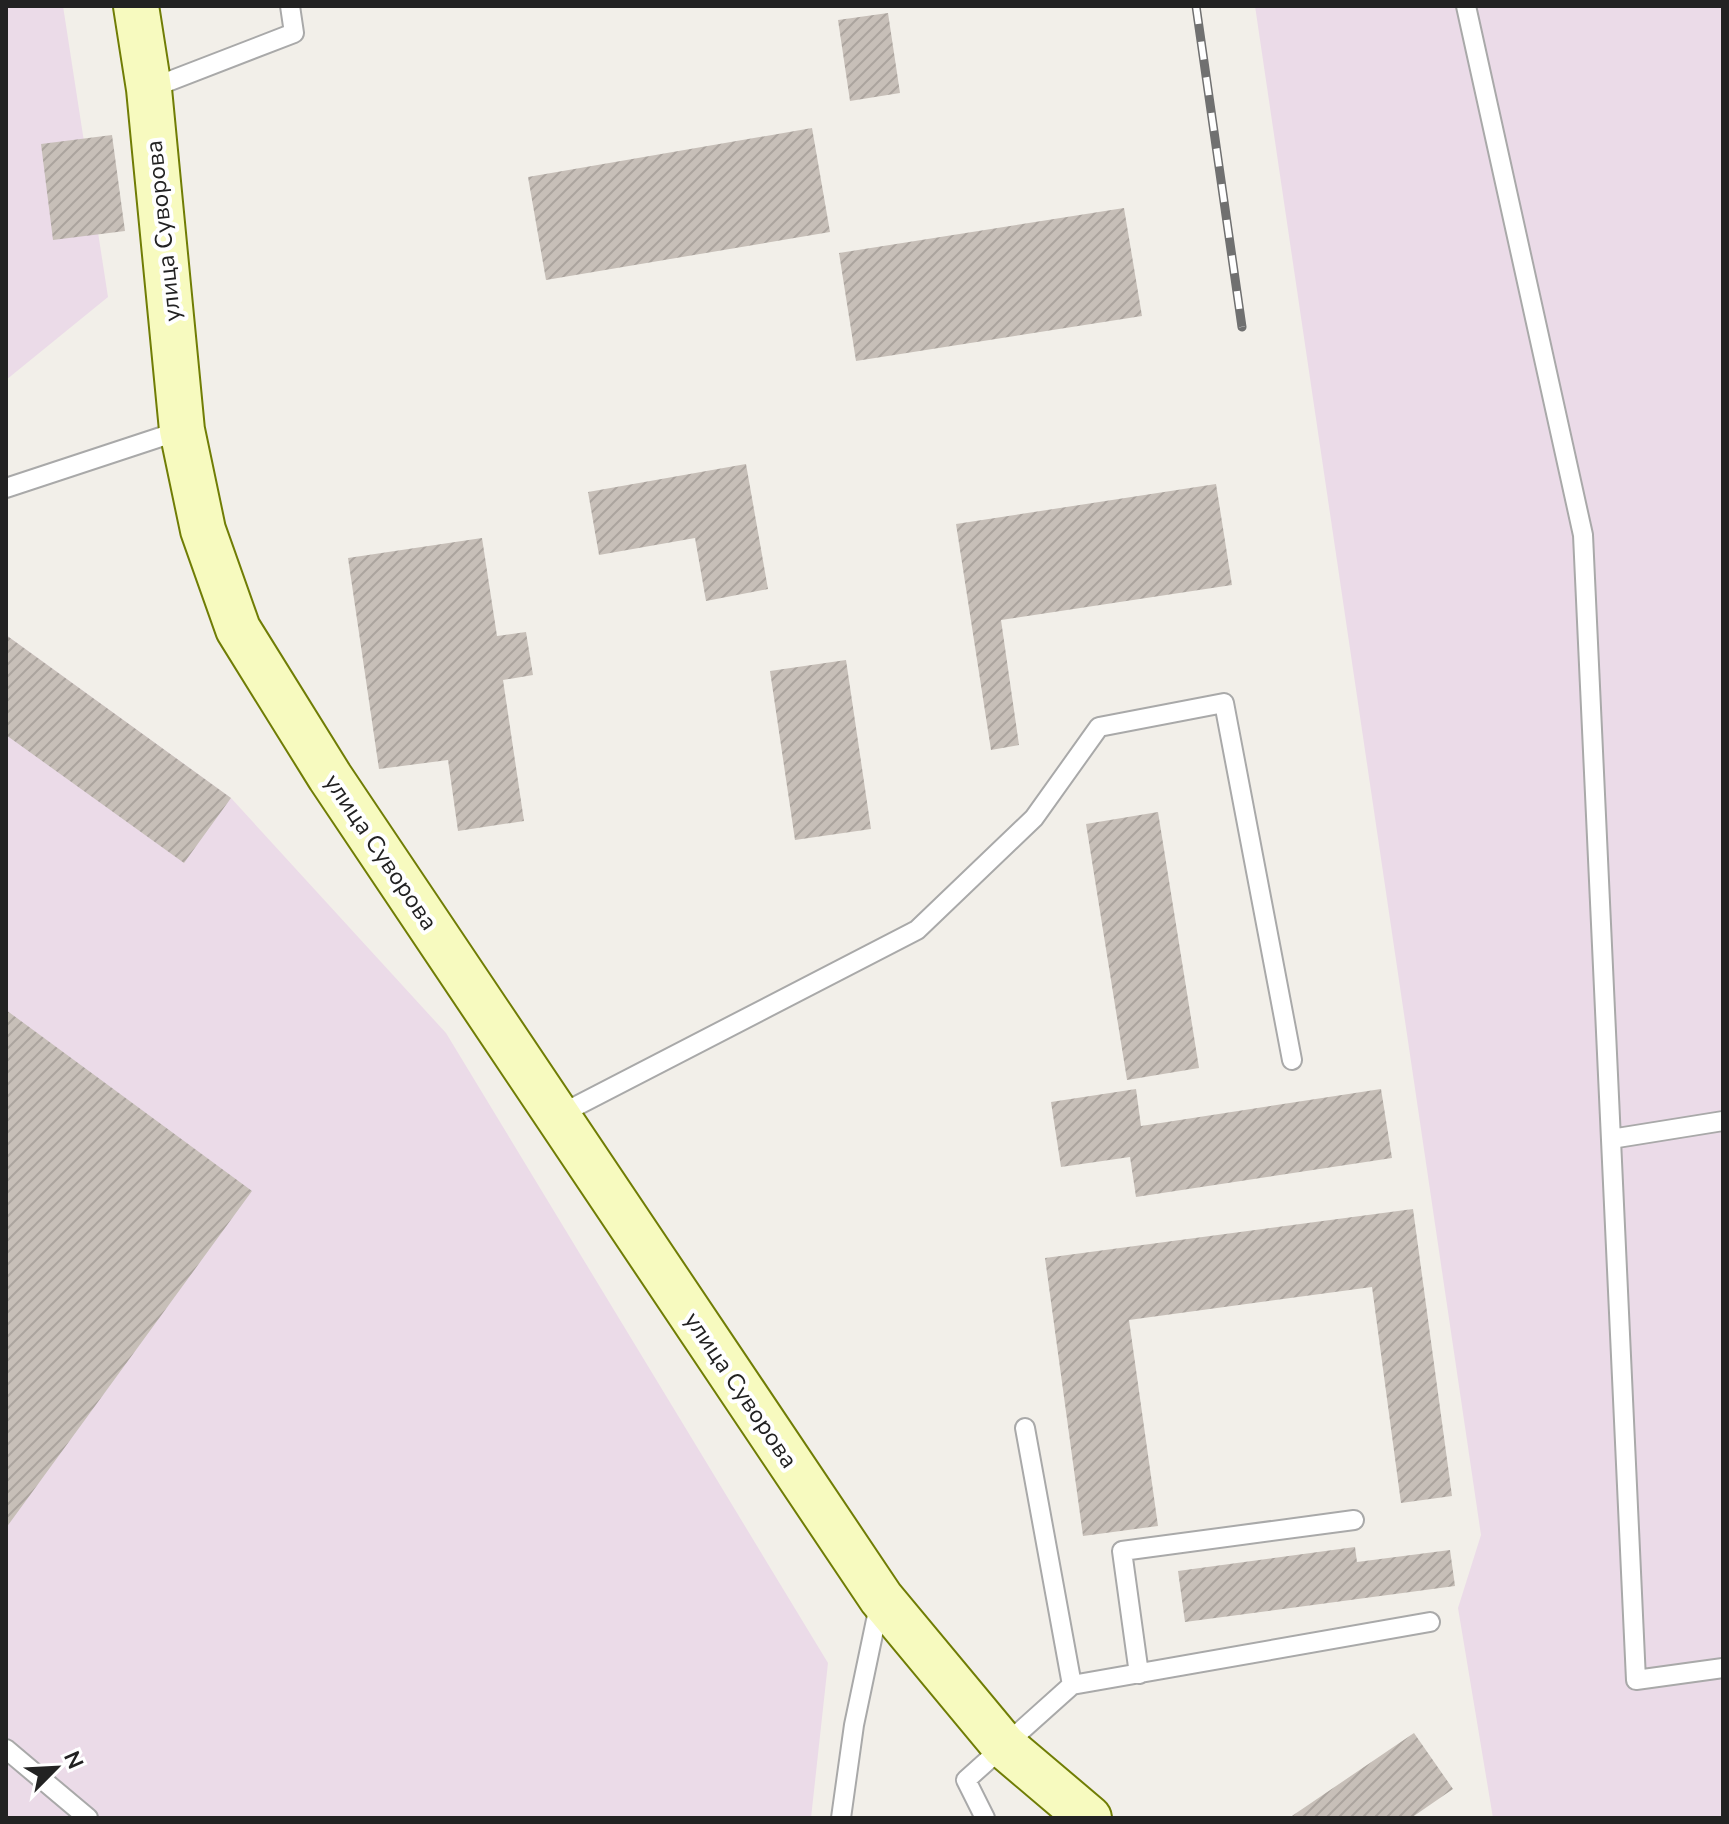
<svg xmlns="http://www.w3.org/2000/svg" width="1729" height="1824" font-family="'Nunito Sans',sans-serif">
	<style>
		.industrial { fill: #ebdbe8 }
		.building { fill: url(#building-hatch) }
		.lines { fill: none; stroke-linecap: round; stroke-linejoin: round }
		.lane-casing { stroke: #a9a9a9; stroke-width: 22 }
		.secondary-casing { stroke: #707d05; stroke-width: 48 }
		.lane { stroke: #fff; stroke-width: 18 }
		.secondary { stroke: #f7fabf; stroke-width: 44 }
		.rail-casing { stroke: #707070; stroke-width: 9 }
		.rail { stroke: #fff; stroke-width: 6; stroke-dasharray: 18; stroke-linecap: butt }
		.labels { text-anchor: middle; stroke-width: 8; stroke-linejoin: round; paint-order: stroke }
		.street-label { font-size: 24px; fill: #222; stroke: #fff }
	</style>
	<defs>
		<pattern id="building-hatch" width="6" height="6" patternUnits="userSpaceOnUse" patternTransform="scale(2)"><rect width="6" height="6" fill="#c7bfb8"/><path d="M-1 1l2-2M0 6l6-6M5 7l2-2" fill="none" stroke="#aba49e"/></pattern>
	</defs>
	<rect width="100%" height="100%" fill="#f2efe9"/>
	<path class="industrial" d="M6 6H63L108 297 6 380Z
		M1255 6H1723V1818H1493L1458 1608 1481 1535Z
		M6 635 231 798 446 1033 828 1663 811 1818H6Z"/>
	<path class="building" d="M888 13 900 93 850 101 838 20Z
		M812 128 830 232 546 280 528 177Z
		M112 135 125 231 53 240 41 144Z
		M1124 208 1142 316 856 361 839 253Z
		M746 464 768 589 706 601 695 538 599 555 588 492Z
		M1216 484 1232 585 1001 620 1019 745 991 750 956 524Z
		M482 538 497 636 526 632 533 675 503 680 524 821 458 831 448 760 379 769 348 558Z
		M6 635 231 798 184 863 6 735Z
		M846 660 871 829 795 840 770 671Z
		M1158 812 1199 1068 1127 1080 1086 824Z
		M6 1010 252 1191 6 1528Z
		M1136 1089 1141 1126 1381 1089 1392 1158 1136 1197 1130 1157 1061 1167 1051 1102Z
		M1413 1209 1452 1496 1401 1503 1372 1287 1129 1320 1158 1526 1083 1536 1045 1258Z
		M1355 1547 1357 1562 1450 1550 1455 1586 1185 1622 1178 1571Z
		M1414 1733 1453 1789 1411 1818H1289Z"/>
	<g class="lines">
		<defs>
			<path id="lane" d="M1466 6 1583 535 1636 1680 1723 1668
				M149 89 294 33 290 6
				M6 488 182 430
				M557 1116 917 930 1034 818 1099 727 1224 703 1292 1060
				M1611 1139 1723 1121
				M1025 1428 1072 1685
				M1139 1674 1122 1551 1354 1520
				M6 1749 88 1818
				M841 1818 854 1725 880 1601
				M985 1818 966 1780 1072 1685 1430 1622"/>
			<path id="secondary" d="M136 6 149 89 182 430 203 530 238 629 330 777 881 1598 1004 1746 1089 1818"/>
		</defs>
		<use href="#lane" class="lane-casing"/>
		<use href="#secondary" class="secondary-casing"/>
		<use href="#lane" class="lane"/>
		<use href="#secondary" class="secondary"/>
		<defs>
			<path id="rail" d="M1196 6 1242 327"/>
		</defs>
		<use href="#rail" class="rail-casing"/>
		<use href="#rail" class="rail"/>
	</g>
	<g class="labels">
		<g class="street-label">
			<text transform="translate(163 231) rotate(-96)" y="8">улица Суворова</text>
			<text transform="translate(381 852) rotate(56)" y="8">улица Суворова</text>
			<text transform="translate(741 1390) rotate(56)" y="8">улица Суворова</text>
		</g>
	</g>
	<rect width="1729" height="1824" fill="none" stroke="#222222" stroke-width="16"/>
	<g transform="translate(56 1768) rotate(66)" stroke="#ffffff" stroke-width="6" paint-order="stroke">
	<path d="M0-6L14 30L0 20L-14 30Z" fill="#222222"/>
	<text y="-12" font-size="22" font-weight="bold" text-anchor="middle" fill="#222222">N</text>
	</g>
</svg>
